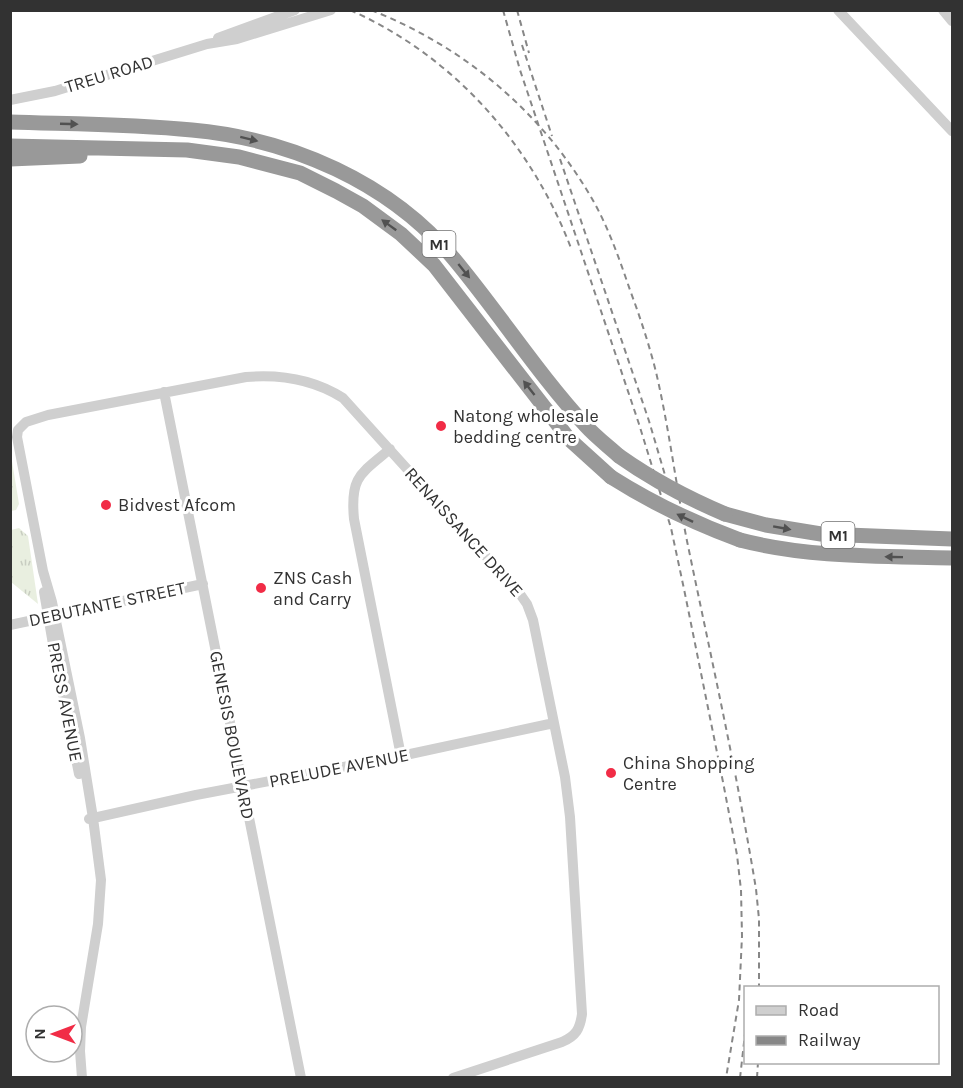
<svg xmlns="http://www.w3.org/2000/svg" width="963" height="1088" font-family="Karla,sans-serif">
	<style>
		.grass { fill: url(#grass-tufts) }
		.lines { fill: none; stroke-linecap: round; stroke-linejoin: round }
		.minor { stroke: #cfcfcf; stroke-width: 10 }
		.highway { stroke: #999; stroke-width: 15 }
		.rail { stroke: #878787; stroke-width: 2; stroke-dasharray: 6 4.5; stroke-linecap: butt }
		.highway-bridge { stroke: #999; stroke-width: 15 }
		.oneway { fill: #515151 }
		.poi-dot { fill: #f12c46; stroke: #fff; stroke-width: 2 }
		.labels { text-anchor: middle; stroke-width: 6; stroke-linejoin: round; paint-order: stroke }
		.shield { fill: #fff; stroke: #707070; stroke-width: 1.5 }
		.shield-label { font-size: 16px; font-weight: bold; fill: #323232 }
		.street-label { font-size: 18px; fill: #323232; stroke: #fff }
		.poi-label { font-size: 18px; fill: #323232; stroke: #fff; text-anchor: start }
	</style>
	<defs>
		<pattern id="grass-tufts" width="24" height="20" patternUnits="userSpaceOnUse" patternTransform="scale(1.5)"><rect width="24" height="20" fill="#e9efe0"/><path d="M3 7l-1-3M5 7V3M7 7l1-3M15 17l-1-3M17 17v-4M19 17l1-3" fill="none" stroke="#c8cdc1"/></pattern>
	</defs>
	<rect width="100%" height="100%" fill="#fff"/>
	<path class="grass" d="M11 455 19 504 16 510 11 511Z
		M19 528 28 536 38 604 11 582V530Z"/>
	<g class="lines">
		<path class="minor" d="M838 10 952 131
			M943 10 952 21
			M218 38 295 10
			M10 100 55 91 207 44 237 39 331 10
			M164 392 301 1078
			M390 449C360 474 350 477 354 519L401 756
			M44 592 55 656
			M10 625 203 584
			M59 674 79 774
			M89 819 196 795 401 756 554 723
			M82 1078 80 1051 81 1027 98 924 101 880 93 818 80 738 52 602 43 571 17 437 18 430 26 422 48 415 246 377C281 374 313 379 343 398L520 594 527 604 533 620 565 777 570 817 582 1014C580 1029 576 1036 562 1042L453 1078"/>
		<path class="highway" d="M10 122C71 124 132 124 192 130 290 139 390 182 454 259 499 313 538 374 586 426 596 437 608 446 619 456
			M10 146 187 150 239 157 300 173 336 191 363 206 401 234 434 265 569 439 611 477
			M10 159 80 156
			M725 514 766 525 821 534 952 539
			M740 540C809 558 882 556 952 558"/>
		<path class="rail" d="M350 10C454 56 531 144 571 248
			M371 10C464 47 540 110 591 197 608 226 619 258 630 290 640 317 649 344 656 372 669 428 676 485 687 541 711 657 737 773 756 889L759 919V988
			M503 10 520 70 639 424 671 528 684 589 723 782 737 855 741 890 742 936 739 1000 726 1078
			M517 10 529 53
			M522 45 552 136
			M560 159 649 421 670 492
			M740 1078 746 1025
			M757 1078 758 1062"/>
		<path class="highway-bridge" d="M619 456C653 480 687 498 725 514
			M611 477C652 503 694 523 740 540"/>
	</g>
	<defs><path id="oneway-solid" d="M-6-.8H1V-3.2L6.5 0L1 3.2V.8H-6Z" transform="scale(1.5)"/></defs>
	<g class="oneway">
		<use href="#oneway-solid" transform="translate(69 124) rotate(2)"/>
		<use href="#oneway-solid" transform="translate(249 139) rotate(14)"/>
		<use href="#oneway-solid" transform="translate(389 225) rotate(-144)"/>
		<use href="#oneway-solid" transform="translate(464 271) rotate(51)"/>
		<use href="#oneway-solid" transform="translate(529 388) rotate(-128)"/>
		<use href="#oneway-solid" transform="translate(685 518) rotate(-154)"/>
		<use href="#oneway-solid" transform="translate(782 528) rotate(10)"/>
		<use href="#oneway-solid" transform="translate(894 557) rotate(-179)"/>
	</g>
	<g class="poi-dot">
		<circle cx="441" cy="426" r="6"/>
		<circle cx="106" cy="505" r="6"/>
		<circle cx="261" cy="588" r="6"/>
		<circle cx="611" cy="773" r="6"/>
	</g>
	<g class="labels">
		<g class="shield">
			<rect x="422.5" y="231" width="33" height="26" rx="4.5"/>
			<rect x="821.5" y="522" width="33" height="26" rx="4.5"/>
		</g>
		<g class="shield-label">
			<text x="439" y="250">M1</text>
			<text x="838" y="541">M1</text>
		</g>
		<g class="street-label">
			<text transform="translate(109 74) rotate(-17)" y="6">TREU ROAD</text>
			<text transform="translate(464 532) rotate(48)" y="6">RENAISSANCE DRIVE</text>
			<text transform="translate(107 604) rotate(-12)" y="6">DEBUTANTE STREET</text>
			<text transform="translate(65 702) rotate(79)" y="6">PRESS AVENUE</text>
			<text transform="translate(232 735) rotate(79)" y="6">GENESIS BOULEVARD</text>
			<text transform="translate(339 768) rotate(-11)" y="6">PRELUDE AVENUE</text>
		</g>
		<g class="poi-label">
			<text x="453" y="422">Natong wholesale<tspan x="453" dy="21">bedding centre</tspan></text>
			<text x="118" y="511">Bidvest Afcom</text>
			<text x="273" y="584">ZNS Cash<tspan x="273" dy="21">and Carry</tspan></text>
			<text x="623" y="769">China Shopping<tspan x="623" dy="21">Centre</tspan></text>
		</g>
	</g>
	<rect width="963" height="1088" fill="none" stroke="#323232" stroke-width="24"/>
	<rect x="744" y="986" width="195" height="78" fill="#ffffff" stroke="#adadad" stroke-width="1.5"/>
	<rect x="756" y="1006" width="30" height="9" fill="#cfcfcf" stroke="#adadad" stroke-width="1.5"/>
	<text x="798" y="1016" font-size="18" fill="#323232">Road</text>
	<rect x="756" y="1036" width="30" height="9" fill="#878787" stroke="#adadad" stroke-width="1.5"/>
	<text x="798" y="1046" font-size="18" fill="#323232">Railway</text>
	<g transform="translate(54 1034) rotate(270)"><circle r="28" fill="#ffffff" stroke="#adadad" stroke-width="1.5"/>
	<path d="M0-4.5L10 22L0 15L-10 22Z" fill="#f12c46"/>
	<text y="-9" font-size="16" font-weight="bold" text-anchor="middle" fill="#323232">N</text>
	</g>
</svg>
